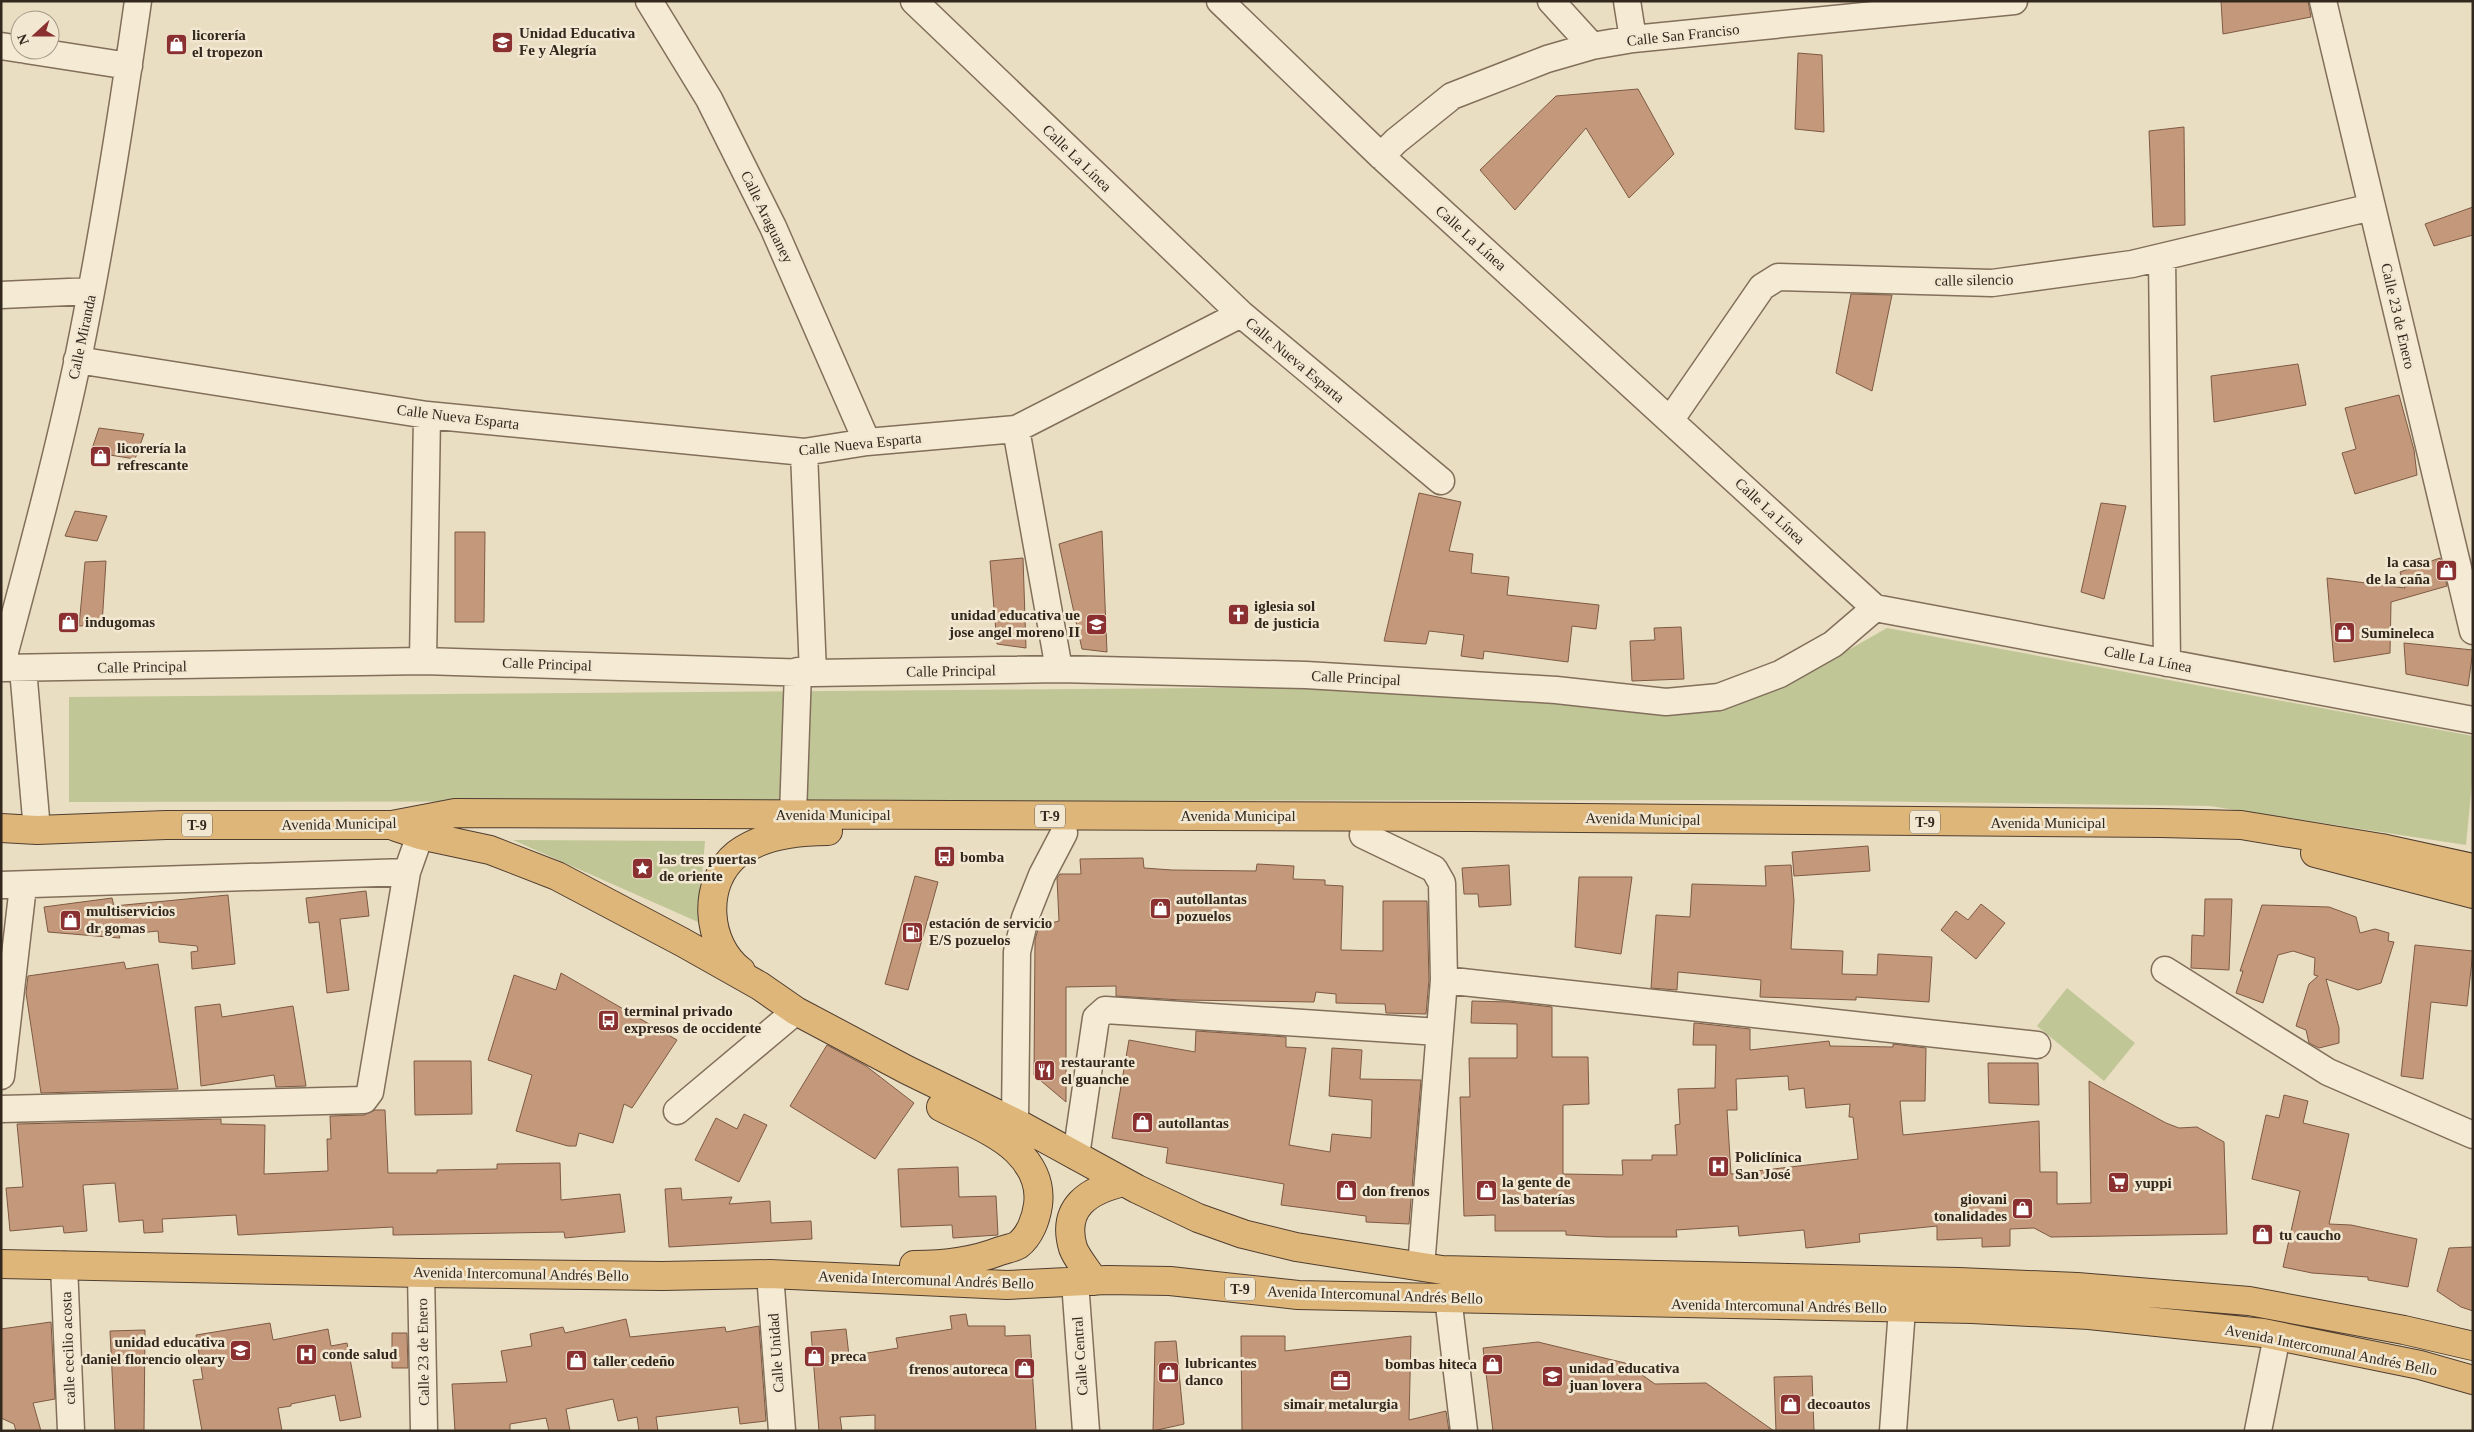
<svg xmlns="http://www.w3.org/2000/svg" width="2474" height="1432" font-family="Georgia,serif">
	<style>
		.green { fill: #c1c697 }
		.building { fill: #c4997b; stroke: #7e5a43; fill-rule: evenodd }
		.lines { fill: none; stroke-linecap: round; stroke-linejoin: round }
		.minor-casing { stroke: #826f5b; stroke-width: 29 }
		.trunk-casing { stroke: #503e2f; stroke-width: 30 }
		.minor { stroke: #f5ebd4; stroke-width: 26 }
		.trunk { stroke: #deb67a; stroke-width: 28 }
		.labels { text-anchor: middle; stroke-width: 5; stroke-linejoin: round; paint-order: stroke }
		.shield { fill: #f2e8d1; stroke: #6c6254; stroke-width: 1 }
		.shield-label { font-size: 14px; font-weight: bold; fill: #33281e }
		.poi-label { font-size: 15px; font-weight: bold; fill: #33281e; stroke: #f2e8d1; text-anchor: start }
		.street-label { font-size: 15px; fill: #33281e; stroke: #f2e8d1 }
	</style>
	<rect width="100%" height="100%" fill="#e9ddc2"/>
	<path class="green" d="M1887 628 2473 736V773L2466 845 2210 806 1780 800 69 802V697L1322 687 1729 708 1815 669Z
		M513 840 705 841 698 922Z
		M2067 988 2135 1043 2104 1081 2037 1026Z"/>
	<path class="building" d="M2221 1H2308L2311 17 2223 34Z
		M1798 53 1822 55 1824 132 1795 129Z
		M1638 89 1674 154 1629 198 1586 128 1515 210 1480 170 1556 96Z
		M2184 127 2185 225 2153 227 2149 131Z
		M2473 207V235L2434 246 2425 224Z
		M1851 294 1892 295 1872 391 1836 373Z
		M2298 364 2306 405 2214 422 2211 376Z
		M2399 395 2414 450 2417 475 2355 494 2342 453 2356 449 2345 408Z
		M99 428 144 434 135 459 91 452Z
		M1419 493 1461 502 1449 551 1473 554 1471 573 1509 577 1507 595 1599 605 1596 629 1572 626 1568 662 1484 651 1483 659 1461 656 1464 635 1429 631 1426 644 1384 641Z
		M2101 503 2126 506 2104 599 2081 592Z
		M75 511 107 516 97 541 65 536Z
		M1102 531 1107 652 1082 649 1059 544Z
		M455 532H485L484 622H455Z
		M1023 558 1026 648 997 644 990 561Z
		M2440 558 2447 586 2391 602 2390 653 2334 662 2327 578 2405 588 2400 572Z
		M106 561 102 625 79 626 85 562Z
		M1681 627 1684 679 1632 681 1630 641 1655 640 1654 628Z
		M2404 643 2473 650 2468 686 2406 674Z
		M1868 846 1870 871 1794 876 1792 852Z
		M1143 858 1144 868 1172 870 1256 871 1257 864 1294 866 1293 879 1325 880V885L1343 886 1341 950 1383 951V901H1427L1429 980 1426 1014 1386 1013 1385 1004 1336 1003V994L1316 992 1314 1002 1181 1000 1116 996V986L1066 987V1102L1034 1075 1035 940 1039 926 1059 921 1057 878 1060 874H1081L1080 859Z
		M1509 865 1511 905 1479 907 1478 894H1464L1462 868Z
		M1791 865 1794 901 1791 949 1843 951 1842 974 1877 975 1878 954 1932 957 1929 1002 1856 997V1000L1760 997 1761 980 1678 972 1677 990 1651 988 1656 915 1690 917 1692 884 1766 886 1765 866Z
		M915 876 938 882 908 990 885 984Z
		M1579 877H1632L1621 954 1575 947Z
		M366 891 369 916 340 919 349 990 327 993 319 922 309 923 306 898Z
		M228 895 235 964 192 969 191 952 198 951 197 946 159 942 158 931 119 935 120 938 48 932 44 907 112 898 114 906Z
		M2205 899H2232L2229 970 2191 968 2192 935 2204 936Z
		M1981 904 2005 923 1976 959 1941 930 1956 911 1968 920Z
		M2262 905 2329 907 2356 917 2360 933 2375 929 2389 933 2388 941 2394 942 2381 983 2358 990 2326 979 2339 1028V1043L2319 1048 2309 1043 2306 1030 2296 1026 2309 984 2318 976 2314 975 2315 958 2293 951 2278 955 2263 1003 2236 993 2243 971H2240Z
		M2415 945 2473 951 2467 1006 2431 1002 2423 1079 2401 1076Z
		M124 962 126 969 158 964 178 1089 41 1093 26 993 28 976Z
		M561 973 677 1040 632 1108 624 1104 613 1143 579 1133 576 1146H568L516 1131 532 1075 488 1060 514 975 556 990Z
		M1472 1001 1509 1002 1552 1007V1057H1588L1589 1104 1563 1105V1174L1623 1175 1622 1160H1652V1155H1677L1675 1125 1680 1124 1678 1089 1715 1088 1716 1045H1693L1694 1023H1696L1750 1029V1050L1829 1041 1830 1046 1893 1047V1044L1926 1048 1925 1101H1900L1903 1135 2039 1121 2040 1172H2057V1204L2091 1203 2089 1081 2166 1123 2179 1128 2197 1127 2224 1142 2227 1234 2051 1237 2034 1228 2010 1229V1246L1982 1247V1238L1937 1240V1226L1859 1234 1860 1242 1806 1248 1804 1230 1739 1236 1738 1226 1676 1230 1677 1237H1607L1566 1235V1231H1495V1215L1464 1216 1460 1097H1470L1469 1058H1517V1024L1471 1023ZM1788 1076 1789 1090 1804 1088 1806 1108 1850 1104 1849 1117H1853L1858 1159 1731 1174 1727 1110H1737L1736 1079Z
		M220 1004 222 1017 293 1006 306 1086 276 1087 274 1075 201 1086 195 1007Z
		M1196 1031 1286 1037V1047L1306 1048 1289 1145 1330 1152 1332 1134 1371 1138 1372 1100 1329 1096 1332 1048 1362 1050 1360 1079 1421 1080 1409 1224 1366 1222V1216L1281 1205 1284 1184 1166 1163 1168 1148 1112 1138 1129 1040 1195 1052Z
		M827 1045 866 1066 914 1103 875 1159 790 1106Z
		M414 1061H471L472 1114 415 1115Z
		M1988 1063H2038L2039 1105 1989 1103Z
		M2284 1095 2308 1101 2303 1123 2349 1134 2329 1224 2351 1225 2417 1239 2408 1287 2368 1280V1277L2312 1273 2283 1267 2300 1191 2252 1179 2266 1115 2279 1118Z
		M375 1110H385L388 1173H437V1170L497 1169V1164L560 1163 561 1200 620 1194 625 1232 565 1238 564 1232 393 1235V1227L238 1235 236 1215 162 1219 163 1232 144 1233 143 1220 119 1222 115 1183 83 1185 87 1231 64 1233 63 1226 10 1231 6 1188 23 1187 17 1124 221 1119V1124L265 1125 264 1174 328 1171 327 1139H331L330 1116 364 1115Z
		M744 1114 767 1125 739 1182 695 1160 716 1118 737 1129Z
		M958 1167 959 1197 996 1196 998 1235 953 1238 952 1225 901 1227 898 1169Z
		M681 1188 682 1200 732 1197 729 1204 770 1201 771 1223 811 1221 812 1239 669 1247 665 1189Z
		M2473 1247V1311L2461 1307 2437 1291 2449 1248Z
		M966 1314 968 1326H1005V1336L1030 1335 1036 1431H875V1415L840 1417 842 1431H819L811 1332 846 1329 849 1356 898 1348 896 1338 952 1329 950 1316Z
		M626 1319 630 1337 725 1327 726 1332 759 1326 766 1421 740 1424 738 1407 656 1417 658 1431H639L637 1417 618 1421 613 1399 566 1409 570 1431H549L546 1418 510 1424V1431H455L452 1384 507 1382 501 1351 532 1346 530 1334 563 1327 565 1333Z
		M51 1322 55 1399 33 1403 41 1431H16L14 1424 1 1418V1329Z
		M270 1323 273 1340 328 1329 331 1346 347 1343 361 1417 340 1421 335 1395 291 1404V1406L278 1408 282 1431H202L193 1380 203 1379 196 1335Z
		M145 1330 144 1431H115L110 1331Z
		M392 1333H407L408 1368H392Z
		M1241 1336H1285V1351L1411 1336 1409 1420 1446 1411 1449 1431H1242Z
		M1176 1341 1184 1424 1153 1431 1155 1342Z
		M1538 1342 1625 1363 1655 1384 1706 1383 1774 1431H1493L1483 1348Z
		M1812 1376 1814 1431H1776L1774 1377Z"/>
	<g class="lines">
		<defs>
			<path id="minor" d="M649 1 709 99 773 227 867 442
				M914 1 1241 314
				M1220 1 1381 156 1875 608 2473 720
				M1551 1 1592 46
				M1627 1 1633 39
				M2323 1 2473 631
				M1 46 20 49
				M26 50 129 66
				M1381 156 1396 141 1452 96 1547 59 1592 46 1633 39 2014 1
				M2162 257 2167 663
				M1 295 91 291
				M77 360 427 415 804 452 867 442 1016 429 1241 314 1441 481
				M1671 419 1762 287 1778 277 1992 283 2132 264 2372 207
				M1016 429 1059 669
				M804 452 813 673
				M423 661 427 415
				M1 667C28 565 56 463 78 359 102 241 121 121 138 1
				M1 668 423 661 813 673 1059 669 1306 675 1556 690 1666 702 1719 697 1780 674 1833 644 1875 608
				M23 669 37 830
				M793 815 798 671
				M1363 835 1434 869 1442 883 1444 980 1421 1267
				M1 885 407 872
				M2165 970 2328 1072 2473 1135
				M1444 980 2037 1045
				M1 1076 23 886
				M1 1109 364 1100 370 1092 407 872 420 835
				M677 1111 796 1011
				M1015 1122 1017 952 1025 918 1042 875 1064 833
				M1076 1156 1096 1018 1105 1010 1439 1032
				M64 1265 71 1431
				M421 1273 424 1431
				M770 1274 782 1431
				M1075 1282 1086 1431
				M1448 1297 1464 1431
				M1893 1431 1902 1309
				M2258 1431 2277 1336"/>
			<path id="trunk" d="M396 827 420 835 490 850 557 876 682 942 760 986 796 1011 907 1070 1022 1126 1137 1189 1198 1218 1243 1234 1296 1247 1442 1270 1959 1282 2077 1287 2249 1301 2404 1330 2473 1346
				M1 828 37 830 166 825H392L455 813 1470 817 2161 823 2241 825 2381 848 2473 868
				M2315 853 2473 894
				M741 971C706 945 701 883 737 854 762 835 798 831 828 831
				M1 1264 421 1273 662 1276 770 1274 1007 1285 1107 1280 1170 1281 1298 1295 1972 1309 2089 1315 2263 1333 2420 1365 2473 1380
				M914 1265C944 1265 972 1262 1000 1251 1005 1249 1013 1248 1018 1245 1030 1236 1036 1219 1038 1205 1041 1183 1032 1166 1017 1151 998 1132 964 1119 941 1107
				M1094 1281C1088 1271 1077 1259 1073 1248 1061 1207 1089 1190 1124 1182"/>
		</defs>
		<use href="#minor" class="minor-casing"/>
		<use href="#trunk" class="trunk-casing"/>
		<use href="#minor" class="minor"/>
		<use href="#trunk" class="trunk"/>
	</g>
	<defs>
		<symbol id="school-square" viewBox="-11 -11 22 22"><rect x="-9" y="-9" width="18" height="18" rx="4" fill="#8b3031" stroke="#f2e8d1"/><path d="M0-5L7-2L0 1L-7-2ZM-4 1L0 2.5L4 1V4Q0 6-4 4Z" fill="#fff"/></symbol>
		<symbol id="shop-square" viewBox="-11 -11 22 22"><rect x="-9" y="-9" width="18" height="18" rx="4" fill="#8b3031" stroke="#f2e8d1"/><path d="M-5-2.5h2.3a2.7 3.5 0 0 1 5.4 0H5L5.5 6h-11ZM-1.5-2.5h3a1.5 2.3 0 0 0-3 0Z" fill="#fff"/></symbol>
		<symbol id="church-square" viewBox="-11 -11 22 22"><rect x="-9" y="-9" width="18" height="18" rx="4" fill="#8b3031" stroke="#f2e8d1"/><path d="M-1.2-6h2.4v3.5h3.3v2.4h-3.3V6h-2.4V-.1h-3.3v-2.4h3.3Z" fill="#fff"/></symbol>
		<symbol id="bus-square" viewBox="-11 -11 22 22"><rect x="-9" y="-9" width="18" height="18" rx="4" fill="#8b3031" stroke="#f2e8d1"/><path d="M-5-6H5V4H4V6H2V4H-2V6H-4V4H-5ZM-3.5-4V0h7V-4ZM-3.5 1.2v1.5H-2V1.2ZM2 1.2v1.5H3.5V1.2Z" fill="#fff"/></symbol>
		<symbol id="sight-square" viewBox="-11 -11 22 22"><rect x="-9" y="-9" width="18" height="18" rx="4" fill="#8b3031" stroke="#f2e8d1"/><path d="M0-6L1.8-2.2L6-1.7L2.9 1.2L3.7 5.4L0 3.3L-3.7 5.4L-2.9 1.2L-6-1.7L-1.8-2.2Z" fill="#fff"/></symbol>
		<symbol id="fuel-square" viewBox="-11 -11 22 22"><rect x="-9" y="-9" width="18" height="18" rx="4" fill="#8b3031" stroke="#f2e8d1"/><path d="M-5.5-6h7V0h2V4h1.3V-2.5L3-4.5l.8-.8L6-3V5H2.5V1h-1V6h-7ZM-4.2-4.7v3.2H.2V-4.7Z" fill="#fff"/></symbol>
		<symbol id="restaurant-square" viewBox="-11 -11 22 22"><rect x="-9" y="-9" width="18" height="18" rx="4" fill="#8b3031" stroke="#f2e8d1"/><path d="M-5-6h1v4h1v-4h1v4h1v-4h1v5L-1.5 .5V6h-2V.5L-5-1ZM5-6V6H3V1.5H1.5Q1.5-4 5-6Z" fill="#fff"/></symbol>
		<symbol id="hospital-square" viewBox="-11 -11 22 22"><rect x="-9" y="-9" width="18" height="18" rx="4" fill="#8b3031" stroke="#f2e8d1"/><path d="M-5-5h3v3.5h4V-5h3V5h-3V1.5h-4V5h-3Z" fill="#fff"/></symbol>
		<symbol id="supermarket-square" viewBox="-11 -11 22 22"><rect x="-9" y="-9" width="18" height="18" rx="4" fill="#8b3031" stroke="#f2e8d1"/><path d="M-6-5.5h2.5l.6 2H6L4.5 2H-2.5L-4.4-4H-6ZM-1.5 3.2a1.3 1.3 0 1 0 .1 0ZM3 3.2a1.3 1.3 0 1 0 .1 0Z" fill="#fff"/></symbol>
		<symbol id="office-square" viewBox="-11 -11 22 22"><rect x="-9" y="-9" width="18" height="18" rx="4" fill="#8b3031" stroke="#f2e8d1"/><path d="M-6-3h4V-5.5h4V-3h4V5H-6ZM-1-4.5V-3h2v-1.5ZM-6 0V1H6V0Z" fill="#fff"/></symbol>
	</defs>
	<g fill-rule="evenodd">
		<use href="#school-square" x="490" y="30" width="25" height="25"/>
		<use href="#shop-square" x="164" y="32" width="25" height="25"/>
		<use href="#shop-square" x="88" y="444" width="25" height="25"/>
		<use href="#shop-square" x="2434" y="558" width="25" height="25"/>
		<use href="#church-square" x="1226" y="602" width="25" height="25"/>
		<use href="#shop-square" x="56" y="610" width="25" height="25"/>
		<use href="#school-square" x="1084" y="612" width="25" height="25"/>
		<use href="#shop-square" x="2332" y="620" width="25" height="25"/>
		<use href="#bus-square" x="932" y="844" width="25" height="25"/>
		<use href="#sight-square" x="630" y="856" width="25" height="25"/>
		<use href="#shop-square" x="1148" y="896" width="25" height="25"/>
		<use href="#shop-square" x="58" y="908" width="25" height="25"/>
		<use href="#fuel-square" x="900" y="920" width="25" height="25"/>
		<use href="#bus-square" x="596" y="1008" width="25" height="25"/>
		<use href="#restaurant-square" x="1032" y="1058" width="25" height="25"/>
		<use href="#shop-square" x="1130" y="1110" width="25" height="25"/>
		<use href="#hospital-square" x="1706" y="1154" width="25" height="25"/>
		<use href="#supermarket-square" x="2106" y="1170" width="25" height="25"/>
		<use href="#shop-square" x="1334" y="1178" width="25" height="25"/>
		<use href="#shop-square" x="1474" y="1178" width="25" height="25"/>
		<use href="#shop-square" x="2010" y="1196" width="25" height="25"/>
		<use href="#shop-square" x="2250" y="1222" width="25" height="25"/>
		<use href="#school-square" x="228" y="1338" width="25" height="25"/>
		<use href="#hospital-square" x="294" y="1342" width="25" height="25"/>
		<use href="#shop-square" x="802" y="1344" width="25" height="25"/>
		<use href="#shop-square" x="564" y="1348" width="25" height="25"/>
		<use href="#shop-square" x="1480" y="1352" width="25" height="25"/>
		<use href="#shop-square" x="1012" y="1356" width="25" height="25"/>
		<use href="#shop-square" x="1156" y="1360" width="25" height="25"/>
		<use href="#school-square" x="1540" y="1364" width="25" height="25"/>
		<use href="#office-square" x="1328" y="1368" width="25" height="25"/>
		<use href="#shop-square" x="1778" y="1392" width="25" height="25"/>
	</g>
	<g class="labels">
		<g class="shield">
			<rect x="1035" y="804.5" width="30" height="23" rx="4"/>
			<rect x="1910" y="810.5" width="30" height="23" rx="4"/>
			<rect x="182" y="813.5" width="30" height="23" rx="4"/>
			<rect x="1225" y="1277.5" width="30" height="23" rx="4"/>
		</g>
		<g class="shield-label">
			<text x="1050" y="821">T-9</text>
			<text x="1925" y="827">T-9</text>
			<text x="197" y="830">T-9</text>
			<text x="1240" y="1294">T-9</text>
		</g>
		<g class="poi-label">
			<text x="519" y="38">Unidad Educativa<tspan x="519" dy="17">Fe y Alegría</tspan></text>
			<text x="192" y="40">licorería<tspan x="192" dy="17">el tropezon</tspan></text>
			<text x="117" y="453">licorería la<tspan x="117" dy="17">refrescante</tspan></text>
			<text x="2430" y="567" text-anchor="end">la casa<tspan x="2430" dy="17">de la caña</tspan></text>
			<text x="1254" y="611">iglesia sol<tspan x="1254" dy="17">de justicia</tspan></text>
			<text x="1080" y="620" text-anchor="end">unidad educativa ue<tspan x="1080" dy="17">jose angel moreno II</tspan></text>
			<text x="85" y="627">indugomas</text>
			<text x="2361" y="638">Sumineleca</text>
			<text x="960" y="862">bomba</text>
			<text x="659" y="864">las tres puertas<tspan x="659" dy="17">de oriente</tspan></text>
			<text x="1176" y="904">autollantas<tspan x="1176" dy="17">pozuelos</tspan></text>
			<text x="86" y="916">multiservicios<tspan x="86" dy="17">dr gomas</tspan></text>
			<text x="929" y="928">estación de servicio<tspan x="929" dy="17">E/S pozuelos</tspan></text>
			<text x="624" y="1016">terminal privado<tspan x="624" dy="17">expresos de occidente</tspan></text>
			<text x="1061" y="1067">restaurante<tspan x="1061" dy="17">el guanche</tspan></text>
			<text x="1158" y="1128">autollantas</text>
			<text x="1735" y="1162">Policlínica<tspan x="1735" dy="17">San José</tspan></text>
			<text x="1502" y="1187">la gente de<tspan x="1502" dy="17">las baterías</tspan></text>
			<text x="2135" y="1188">yuppi</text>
			<text x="1362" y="1196">don frenos</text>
			<text x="2007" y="1204" text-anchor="end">giovani<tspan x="2007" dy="17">tonalidades</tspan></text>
			<text x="2279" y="1240">tu caucho</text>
			<text x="225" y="1347" text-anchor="end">unidad educativa<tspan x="225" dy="17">daniel florencio oleary</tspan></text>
			<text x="322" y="1359">conde salud</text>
			<text x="831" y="1361">preca</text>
			<text x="593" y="1366">taller cedeño</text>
			<text x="1185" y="1368">lubricantes<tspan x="1185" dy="17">danco</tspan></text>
			<text x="1477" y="1369" text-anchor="end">bombas hiteca</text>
			<text x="1569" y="1373">unidad educativa<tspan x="1569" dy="17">juan lovera</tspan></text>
			<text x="1008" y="1374" text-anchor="end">frenos autoreca</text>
			<text x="1341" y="1409" text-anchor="middle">simair metalurgia</text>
			<text x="1807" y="1409">decoautos</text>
		</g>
		<g class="street-label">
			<text transform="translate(1683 35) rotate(-6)" y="5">Calle San Franciso</text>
			<text transform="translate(1077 158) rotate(44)" y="5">Calle La Línea</text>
			<text transform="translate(767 217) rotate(64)" y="5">Calle Araguaney</text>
			<text transform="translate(1471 238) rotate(42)" y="5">Calle La Línea</text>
			<text transform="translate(1974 280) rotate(-1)" y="5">calle silencio</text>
			<text transform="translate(2398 316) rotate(77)" y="5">Calle 23 de Enero</text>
			<text transform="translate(82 337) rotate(-78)" y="5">Calle Miranda</text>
			<text transform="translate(1295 360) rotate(40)" y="5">Calle Nueva Esparta</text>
			<text transform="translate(458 417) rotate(7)" y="5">Calle Nueva Esparta</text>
			<text transform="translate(860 444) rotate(-6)" y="5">Calle Nueva Esparta</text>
			<text transform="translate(1770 511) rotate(43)" y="5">Calle La Línea</text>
			<text transform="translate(2148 659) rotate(11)" y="5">Calle La Línea</text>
			<text transform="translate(547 664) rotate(2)" y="5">Calle Principal</text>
			<text transform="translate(142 667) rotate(-1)" y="5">Calle Principal</text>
			<text transform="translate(951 671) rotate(-1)" y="5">Calle Principal</text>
			<text transform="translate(1356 678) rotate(3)" y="5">Calle Principal</text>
			<text x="833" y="820">Avenida Municipal</text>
			<text x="1238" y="821">Avenida Municipal</text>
			<text transform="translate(1643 819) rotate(1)" y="5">Avenida Municipal</text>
			<text x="2048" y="828">Avenida Municipal</text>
			<text transform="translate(339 824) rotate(-1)" y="5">Avenida Municipal</text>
			<text transform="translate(521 1274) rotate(1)" y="5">Avenida Intercomunal Andrés Bello</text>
			<text transform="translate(926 1280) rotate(2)" y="5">Avenida Intercomunal Andrés Bello</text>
			<text transform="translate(1375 1295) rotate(2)" y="5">Avenida Intercomunal Andrés Bello</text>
			<text transform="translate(1779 1306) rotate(1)" y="5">Avenida Intercomunal Andrés Bello</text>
			<text transform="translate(68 1348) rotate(-92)" y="5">calle cecilio acosta</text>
			<text transform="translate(2331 1350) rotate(11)" y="5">Avenida Intercomunal Andrés Bello</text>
			<text transform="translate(423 1352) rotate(-91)" y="5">Calle 23 de Enero</text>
			<text transform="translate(776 1353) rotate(-94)" y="5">Calle Unidad</text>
			<text transform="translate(1080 1356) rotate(-94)" y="5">Calle Central</text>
		</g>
	</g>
	<rect width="2474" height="1432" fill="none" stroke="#33281e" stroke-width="5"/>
	<g transform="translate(35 35) rotate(249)"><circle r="24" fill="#f2e8d1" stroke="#a69b89"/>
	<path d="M0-4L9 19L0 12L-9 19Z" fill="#8b3031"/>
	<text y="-8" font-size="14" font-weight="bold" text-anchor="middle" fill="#33281e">N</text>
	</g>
</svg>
